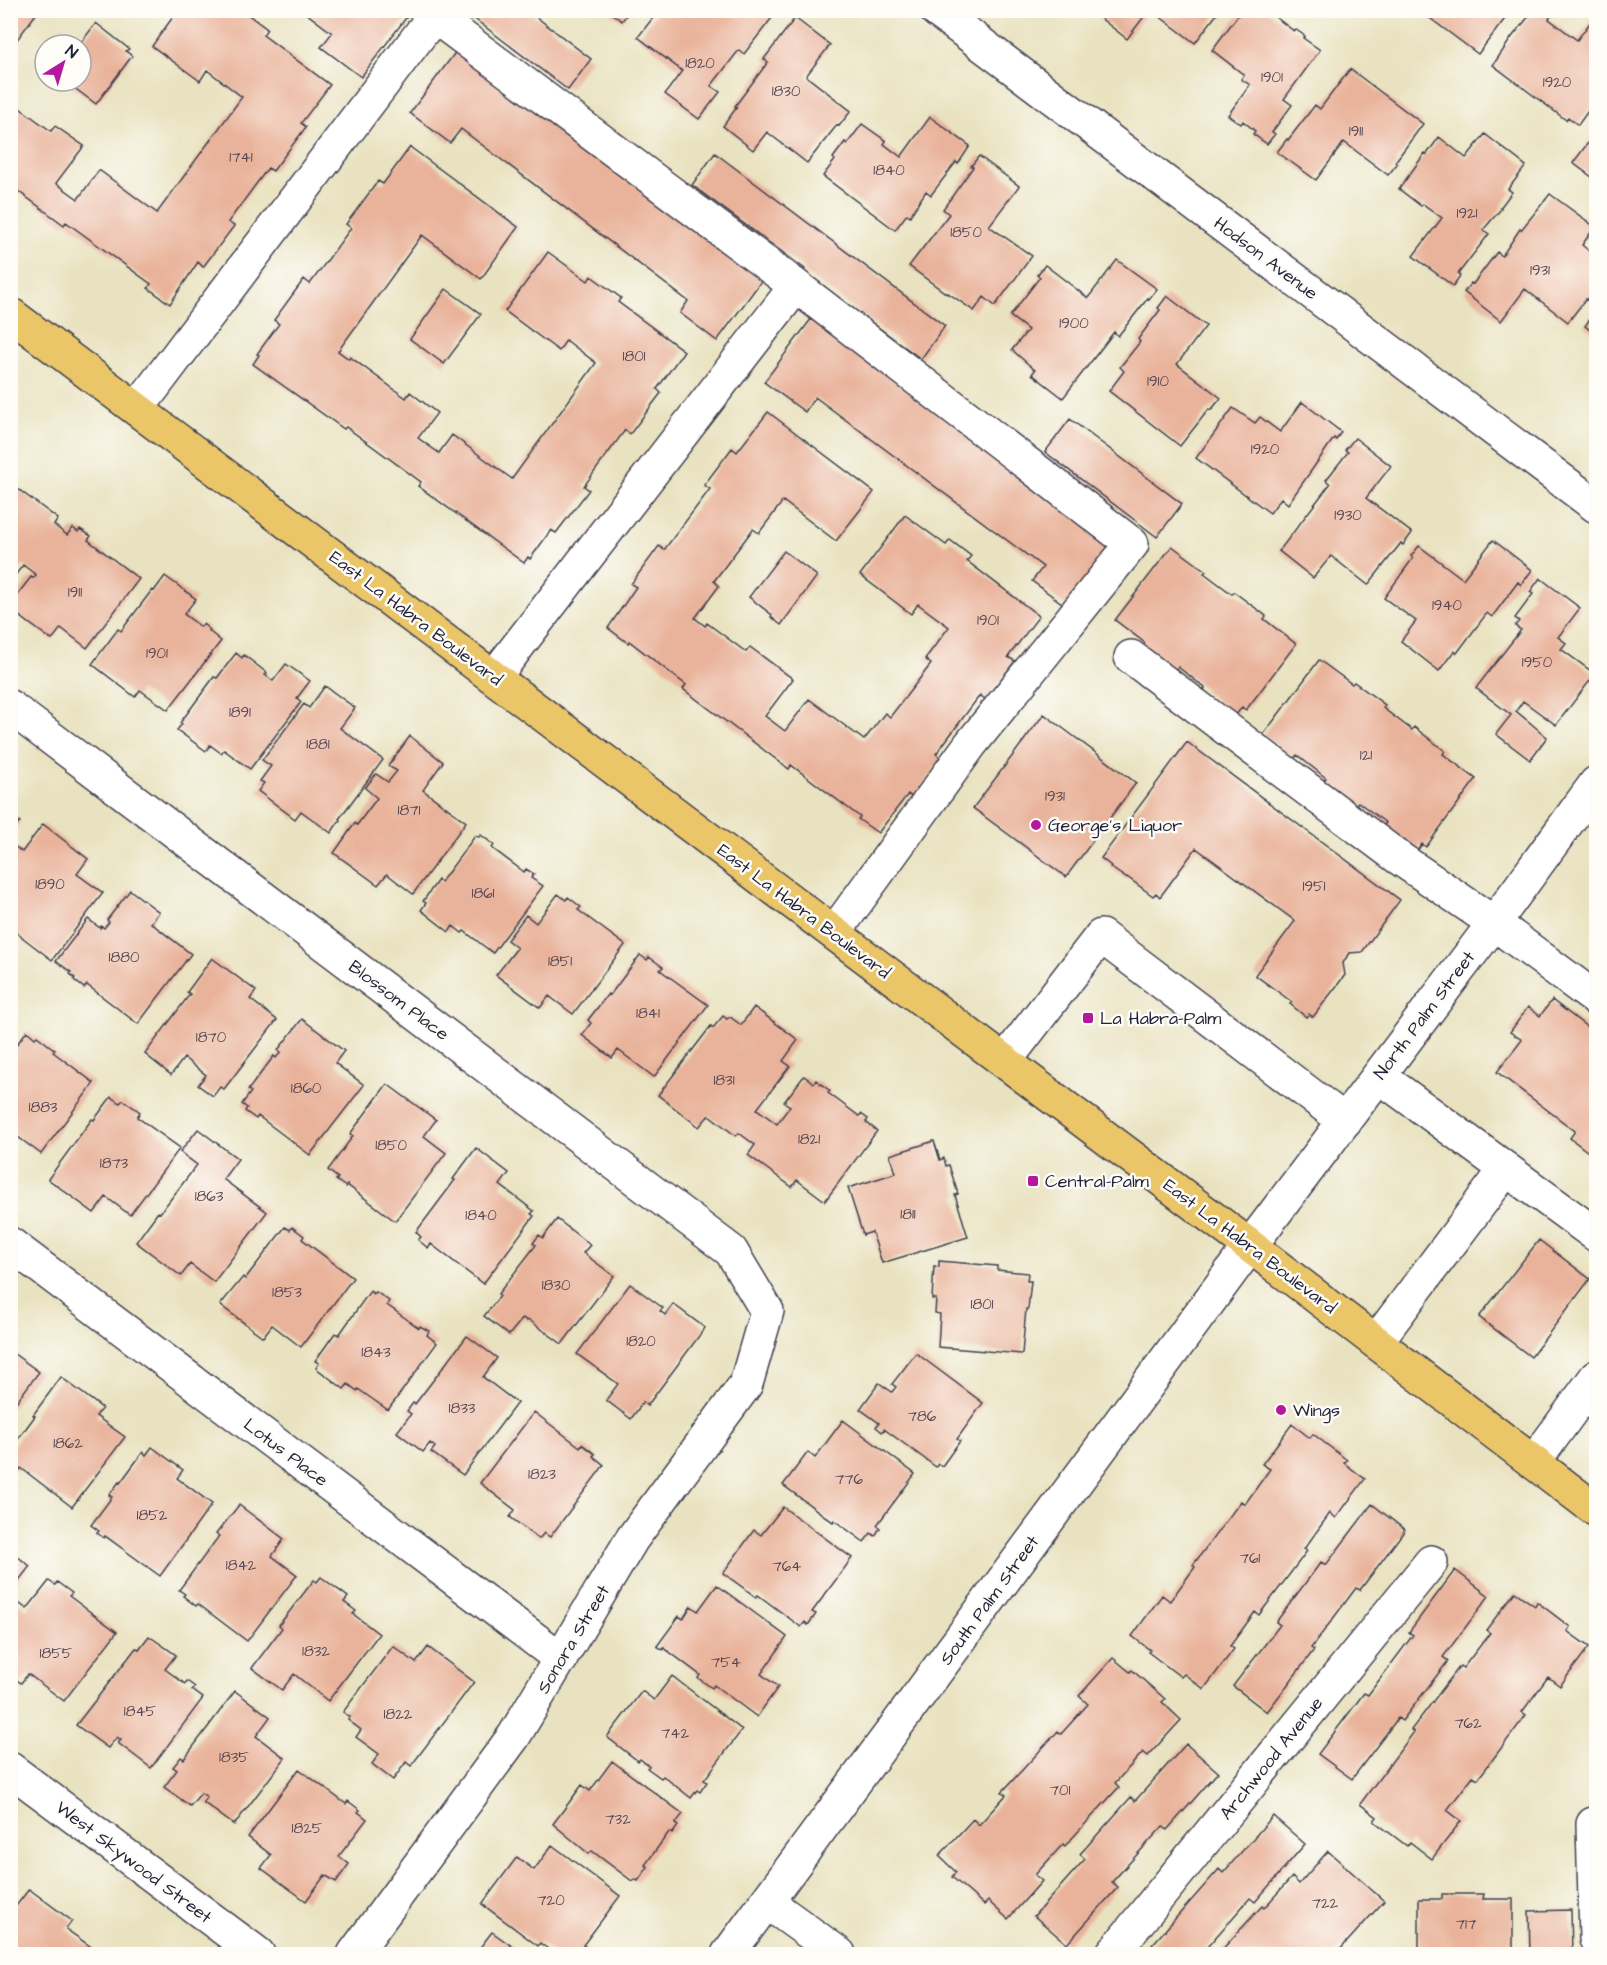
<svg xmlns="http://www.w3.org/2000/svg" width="1607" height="1965" font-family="'Architects Daughter',sans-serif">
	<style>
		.building { fill: #e9b29a }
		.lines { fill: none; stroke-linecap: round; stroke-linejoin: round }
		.minor-casing { stroke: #403f4f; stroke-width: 36 }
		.major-casing { stroke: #403f4f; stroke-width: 36 }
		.minor { stroke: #fff; stroke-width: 33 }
		.major { stroke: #ebc669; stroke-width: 33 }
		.poi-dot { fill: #b5179e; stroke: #fdfcf7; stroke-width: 2 }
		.labels { text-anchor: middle; stroke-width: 5; stroke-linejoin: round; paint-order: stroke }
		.number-label { font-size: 15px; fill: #544653 }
		.street-label { font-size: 18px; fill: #22223b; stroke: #fdfcf7 }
		.poi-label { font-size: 18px; fill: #22223b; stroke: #fdfcf7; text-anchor: start }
	</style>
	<rect width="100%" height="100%" fill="#fdfcf7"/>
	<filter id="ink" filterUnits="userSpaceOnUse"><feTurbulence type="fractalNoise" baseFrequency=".0167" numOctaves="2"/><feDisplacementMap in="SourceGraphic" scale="12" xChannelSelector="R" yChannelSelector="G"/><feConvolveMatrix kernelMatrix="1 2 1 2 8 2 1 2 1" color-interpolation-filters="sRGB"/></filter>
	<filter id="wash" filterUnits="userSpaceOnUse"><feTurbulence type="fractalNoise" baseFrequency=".008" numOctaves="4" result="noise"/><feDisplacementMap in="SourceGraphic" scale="24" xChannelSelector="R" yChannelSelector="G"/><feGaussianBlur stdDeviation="1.35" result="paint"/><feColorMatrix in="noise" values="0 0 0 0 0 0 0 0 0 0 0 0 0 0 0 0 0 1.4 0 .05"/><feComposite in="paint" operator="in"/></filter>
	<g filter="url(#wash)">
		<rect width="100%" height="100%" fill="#e9e2c0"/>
		<g id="blocks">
			<path class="building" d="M10 10H39L10 49Z
				M178 10H230L236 15 240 10H242L267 29 263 35 330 85 301 123 306 127 273 171 268 168 228 222 234 226 203 267 198 262 170 304 148 288 151 284 66 222 64 225 10 185V101L51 131 55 126 84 146 56 183 78 199 99 170 157 213 242 97 207 70 200 81 152 46Z
				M302 10H404L409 14 361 77 321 47 332 33Z
				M463 10H527L591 59 568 90Z
				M607 10H630L622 21Z
				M659 10H778L744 54 739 50 711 86 720 92 699 119 665 94 682 71 638 37Z
				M1090 10H1149L1127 39Z
				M1151 10H1220L1195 43Z
				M1242 10H1266L1294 31 1295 29 1305 36 1303 38 1320 50 1284 99 1292 105 1272 132 1275 134 1267 144 1253 134 1255 131 1243 121 1241 124 1228 115 1250 85 1241 79 1244 75 1212 50Z
				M1419 10H1513L1509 17 1507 16 1478 54Z
				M1534 10H1555L1549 19 1577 40 1596 15V100L1578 125 1568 117 1566 120 1493 65 1512 37Z
				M795 18 830 45 806 76 851 111 839 126 837 125 807 163 767 132 753 150 723 126 737 107 735 106 768 62 764 59Z
				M96 23 129 49 126 51 132 56 96 104 65 81H81V45H79Z
				M457 50 762 280 717 341 680 313 688 301 461 129 450 143 410 113Z
				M1350 69 1423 124 1395 162 1397 164 1388 175 1344 142 1316 180 1277 152 1287 139 1288 140 1315 105 1320 109Z
				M930 117 970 146 958 164 956 162 931 195 926 191 910 216 907 214 895 230 823 176 835 160 833 158 845 142 847 144 862 124 886 141 884 144 901 157Z
				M1596 132V180L1573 163Z
				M1485 134 1526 166 1508 189 1512 192 1500 208 1501 209 1483 230 1489 234 1458 274 1460 276 1453 286 1413 256 1442 218 1423 204 1421 206 1399 189 1425 153 1427 154 1439 137 1466 158Z
				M410 147 518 227 481 279 422 235 338 351 349 359 350 357 406 398 410 392 437 413 418 438 439 453 452 435 512 479 596 363 566 340 559 351 505 311 548 252 588 281 591 276 621 298 618 302 684 351 657 389 661 393 630 434 625 430 584 486 589 490 556 533 551 530 530 559 528 557 524 563 418 486 421 482 346 427 344 429 253 364 259 355 257 354 279 324 274 320 304 279 310 284 351 228 346 224 378 181 383 184Z
				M715 153 945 326 921 359 804 272 805 269 692 185Z
				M979 156 1019 186 989 226 1032 256 995 306 984 297 974 311 948 293 947 294 909 266 949 214 943 209 973 167 971 166Z
				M1550 194 1595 227 1582 245 1596 257V288L1587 300 1586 299 1568 322 1525 289 1501 321 1464 292 1471 283 1473 284 1497 252 1502 256 1520 229 1521 230Z
				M1117 260 1157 289 1149 299 1148 298 1118 336 1114 332 1063 398 1032 374 1035 370 1012 350 1028 330 1010 316 1040 277 1037 275 1045 265 1088 298Z
				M446 289 481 314 444 364 410 339Z
				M1167 296 1206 326 1177 364 1221 398 1211 410 1209 409 1180 446 1109 391 1124 371 1120 367 1140 342 1138 339 1160 310 1158 308Z
				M1595 311 1596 312V335L1585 326Z
				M811 319 1117 547 1070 609 1032 581 1043 567 815 397 805 412 764 382Z
				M1302 402 1341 432 1336 440 1334 438 1288 504 1281 498 1270 513 1196 458 1233 408 1255 423 1260 417 1280 432Z
				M768 412 874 492 836 541 783 501 759 533 753 529 714 581 719 586 695 618 705 626 707 623 746 652 750 647 793 679 765 716 785 731 809 699 864 740 885 713 890 717 931 664 925 659 949 627 918 604 911 614 860 575 905 515 946 545 950 540 971 556 967 561 1039 616 1008 657 1015 661 986 700 980 695 936 754 942 759 913 798 908 794 878 833 858 819 860 817 791 765 789 769 683 689 686 685 629 641 628 643 608 628 636 587 631 584 659 546 664 550 710 489 704 485 732 448 737 452Z
				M1070 419 1182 504 1157 537 1045 452Z
				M1355 438 1391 466 1366 498 1412 533 1403 545 1401 543 1368 585 1331 556 1313 578 1279 551 1330 484 1326 480 1348 452 1345 450Z
				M10 483 58 519 54 525 67 535 73 528 78 532 80 529 91 536 88 540 139 579 87 648 61 628 52 640 10 609V604L31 577 33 578 36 575 23 565 10 582Z
				M1493 540 1532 570 1521 585 1518 582 1492 617 1487 613 1457 653 1454 651 1439 671 1401 641 1416 621 1384 598 1413 558 1411 556 1419 546 1463 579Z
				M1172 546 1206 571 1204 573 1232 594 1234 592 1266 616 1264 619 1296 644 1246 710 1242 707 1236 715 1204 691 1205 688 1178 667 1175 670 1143 646 1145 643 1115 620Z
				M784 551 817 576 781 625 771 617 772 615 749 597Z
				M165 576 196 599 184 614 201 627 203 624 210 630 209 631 221 641 168 710 140 690 135 697 92 664 118 629 121 631 152 590 154 591Z
				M1540 578 1580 608 1558 637 1566 643 1561 649 1595 674 1556 725 1523 701 1516 711 1547 737 1530 760 1496 734 1511 715 1476 688 1521 630 1515 626 1519 621 1515 618 1533 594 1530 592Z
				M236 653 242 658 244 655 267 673 265 675 273 681 286 664 310 681 297 698 301 702 250 769 224 750 221 753 210 745 206 751 177 730 182 724 180 723 214 677 217 678Z
				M1319 660 1352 684 1354 682 1385 705 1383 708 1412 730 1414 727 1445 751 1443 754 1476 779 1426 847 1422 844 1417 851 1383 826 1386 823 1358 802 1355 805 1323 781 1326 778 1297 755 1294 759 1263 735Z
				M325 686 355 708 340 728 383 760 339 819 340 820 331 833 301 811 295 819 258 791 264 783 260 781 271 766 262 760 304 704 309 708Z
				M1044 714 1136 783 1066 877 973 808Z
				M410 736 443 762 423 790 466 822 413 894 387 874 378 885 334 853 355 823 357 825 377 798 365 788 376 774 388 782 397 771 388 766Z
				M1187 742 1400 900 1362 952 1349 953 1343 963 1345 975 1313 1017 1309 1014 1306 1017 1290 1004 1292 1002 1255 975 1295 921 1196 848 1160 897 1156 893 1153 896 1127 877 1126 878 1110 867 1111 866 1101 858Z
				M10 815 20 822 10 835Z
				M43 824 88 859 77 874 103 893 52 960 10 928V843L22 852Z
				M481 835 494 845 492 848 524 872 526 869 534 874 531 878 543 886 493 953 464 931 462 933 453 926 449 932 421 910 426 903 423 901 438 880 441 882 475 836 479 837Z
				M130 890 159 912 151 923 191 954 138 1024 87 985 84 988 74 980 75 978 70 974 71 972 56 961 88 919 100 928 101 926 104 928 109 922 107 920Z
				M558 894 566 900 568 897 581 907 578 910 625 945 573 1014 549 996 540 1008 496 975 517 948 507 940 526 915 536 923Z
				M640 955 647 960 649 957 663 967 660 970 708 1005 654 1077 618 1050 612 1058 582 1035 591 1023 588 1020 608 994 610 995Z
				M212 958 256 991 250 999 277 1020 224 1089 220 1087 213 1096 198 1085 206 1075 184 1058 171 1075 145 1054 190 994 187 992Z
				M1552 1000 1596 1034V1158L1570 1138 1575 1131 1497 1072 1522 1040 1510 1032 1528 1007 1540 1016Z
				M754 1007 798 1040 783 1061 790 1066 757 1109 777 1124 790 1106 784 1102 804 1076 814 1083 816 1080 830 1091 828 1093 859 1116 861 1114 868 1119 866 1122 877 1131 825 1201 797 1180 792 1187 748 1155 755 1145 739 1133 736 1136 709 1115 699 1127 658 1095 711 1026 713 1028 723 1016 727 1019 730 1017 741 1025Z
				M302 1019 344 1051 335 1063 364 1085 310 1155 258 1116 256 1119 245 1111 247 1108 242 1104 251 1092 248 1090 274 1056 276 1058 281 1052 278 1050Z
				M27 1031 35 1038 37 1036 55 1050 53 1052 94 1083 41 1154 10 1131V1053Z
				M387 1084 436 1120 424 1136 446 1153 395 1221 347 1185 346 1187 336 1180 338 1178 328 1170 353 1136 350 1134Z
				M111 1097 120 1103 123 1100 140 1112 137 1117 180 1148 130 1215 106 1197 94 1213 48 1179 92 1119 94 1120Z
				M198 1129 238 1159 223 1179 267 1212 214 1282 190 1264 181 1276 136 1242 158 1212 160 1213 197 1165 180 1152Z
				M934 1141 940 1160 944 1158 946 1166 949 1165 958 1194 955 1195 968 1237 882 1263 872 1232 863 1235 848 1188 896 1173 890 1155Z
				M476 1148 509 1173 500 1185 534 1211 531 1214 534 1216 483 1284 431 1244 428 1248 418 1240 421 1237 416 1232 455 1180 453 1179Z
				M557 1219 590 1245 583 1253 614 1276 562 1344 529 1320 527 1321 523 1318 509 1335 484 1316 500 1296 498 1294 536 1245 533 1243 539 1235 543 1238Z
				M285 1227 290 1230 292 1227 304 1236 302 1239 353 1278 301 1347 272 1325 263 1337 220 1305 243 1277 245 1279Z
				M1539 1240 1590 1279 1531 1357 1479 1317Z
				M939 1261 997 1266V1270L1028 1273 1027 1281H1031L1028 1309H1026L1022 1354 938 1347 940 1314 935 1313 936 1299H932L934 1266 939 1267Z
				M630 1284 663 1308 660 1311 665 1315 673 1304 705 1328 647 1406 643 1402 631 1419 606 1400 618 1384 577 1354Z
				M370 1291 374 1294 376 1292 389 1301 387 1305 419 1328 420 1326 429 1331 427 1335 437 1343 388 1410 358 1389 357 1391 348 1384 344 1389 316 1368 319 1363 315 1361 335 1333 339 1335Z
				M467 1336 497 1358 483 1377 517 1403 463 1475 431 1452 435 1447 430 1443 423 1452 397 1432 411 1414 407 1411 413 1403 415 1404Z
				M10 1351 39 1372 10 1410Z
				M916 1353 983 1403 957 1439 960 1441 942 1466 938 1464 936 1467 884 1429 882 1432 876 1427 879 1423 860 1409 879 1383 892 1392 896 1387 892 1384Z
				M61 1377 102 1408 96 1416 125 1437 72 1507 21 1468 19 1471 10 1465V1450L35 1416 33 1415Z
				M534 1412 580 1447 582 1444 595 1454 593 1456 604 1465 550 1537 544 1533 539 1539 510 1517 515 1510 480 1483Z
				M843 1420 915 1474 877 1525 880 1528 875 1536 871 1533 864 1542 834 1520 833 1522 783 1485 808 1452 815 1458Z
				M1292 1424 1310 1438 1313 1434 1347 1460 1344 1463 1365 1479 1336 1518 1330 1513 1304 1549 1307 1551 1259 1615 1255 1612 1230 1646 1234 1649 1204 1689 1184 1674 1181 1677 1148 1652 1150 1650 1132 1636 1162 1595 1170 1601 1195 1567 1193 1565 1241 1501 1245 1504 1270 1469 1262 1464Z
				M152 1447 183 1470 177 1478 212 1504 160 1576 105 1536 104 1538 97 1533 99 1531 91 1525 112 1497 109 1495 119 1482 120 1483 143 1452 146 1455Z
				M1372 1504 1405 1530 1360 1590 1356 1588 1311 1648 1314 1650 1267 1712 1233 1686 1280 1625 1276 1622 1321 1562 1326 1565Z
				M239 1505 284 1539 272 1556 297 1575 247 1641 198 1604 196 1606 183 1596 185 1594 179 1590 219 1536 216 1534Z
				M783 1507 852 1558 812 1612 816 1614 808 1625 805 1622 801 1627 758 1595 756 1597 723 1573 754 1530 761 1535Z
				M10 1551 30 1566 10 1592Z
				M1455 1570 1489 1596 1443 1657 1448 1661 1402 1721 1398 1718 1352 1779 1318 1754 1364 1693 1368 1695 1413 1635 1409 1632Z
				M321 1577 348 1597 344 1602 356 1611 353 1614 379 1634 328 1701 294 1674 282 1690 252 1668 282 1628 279 1625 314 1580 317 1582Z
				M49 1581 55 1585 57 1582 72 1593 69 1596 117 1632 64 1701 28 1674 21 1683 10 1675V1597L27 1609Z
				M717 1585 787 1637 761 1674 778 1687 757 1717 714 1685 712 1688 698 1678 700 1675 664 1648 663 1650 657 1646 679 1616 683 1619 691 1606 698 1611Z
				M1515 1592 1535 1606 1537 1602 1570 1627 1567 1631 1589 1647 1560 1686 1548 1677 1522 1712 1526 1715 1478 1779 1473 1776 1447 1810 1461 1821 1432 1859 1410 1842 1407 1846 1374 1821 1377 1817 1360 1804 1414 1732 1411 1730 1460 1666 1463 1668 1490 1633 1486 1630Z
				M149 1636 176 1655 165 1669 185 1684 187 1681 195 1687 192 1690 203 1698 151 1768 118 1743 121 1740 117 1737 108 1748 76 1725 136 1648 139 1649Z
				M393 1646 416 1663 428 1647 474 1682 411 1766 406 1762 393 1780 372 1764 379 1754 356 1737 361 1730 348 1720 350 1717 343 1712Z
				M1113 1658 1130 1672 1132 1670 1165 1699 1162 1702 1181 1720 1148 1756 1143 1752 1115 1783 1119 1787 1065 1846 1063 1844 1035 1875 1042 1881 1008 1919 988 1901 984 1905 952 1877 956 1872 939 1856 973 1819 979 1825 1006 1795 1002 1792 1058 1731 1061 1734 1088 1704 1079 1696Z
				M672 1676 742 1730 704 1780 707 1782 700 1792 697 1790 691 1798 663 1776 661 1778 647 1768 649 1766 640 1759 638 1761 607 1737 642 1691 654 1700Z
				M235 1691 270 1717 256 1736 285 1758 234 1825 203 1802 207 1797 201 1793 190 1806 164 1787 177 1770 173 1767 181 1757 184 1759Z
				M1186 1744 1218 1772 1167 1830 1163 1826 1112 1882 1118 1887 1067 1944 1034 1916 1085 1859 1080 1854 1131 1797 1135 1801Z
				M612 1761 683 1814 675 1824 678 1826 672 1834 669 1832 645 1865 648 1867 638 1881 634 1879 632 1881 592 1851 589 1854 553 1824 582 1785 590 1791Z
				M299 1769 346 1804 348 1801 360 1810 358 1812 367 1819 339 1856 349 1864 336 1882 325 1875 306 1901 261 1868 271 1855 248 1837Z
				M1273 1816 1305 1844 1255 1902 1250 1898 1201 1954H1144L1219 1869 1223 1873Z
				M552 1845 620 1896 583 1945 586 1947 580 1954H555L540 1943 538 1946 482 1904 517 1857 534 1870Z
				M1328 1851 1384 1901 1336 1954H1218L1262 1906 1264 1908 1292 1877 1299 1884Z
				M29 1889 72 1921 66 1929 94 1949 90 1954H10V1914Z
				M1442 1894H1484L1483 1899H1513V1954H1432V1949H1419V1899H1442Z
				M1571 1910 1572 1954H1530L1529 1911Z
				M492 1932 523 1954H475Z"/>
		</g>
	</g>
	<g filter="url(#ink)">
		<use href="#blocks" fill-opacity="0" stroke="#403f4f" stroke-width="1.5"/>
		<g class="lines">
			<defs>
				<path id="minor" d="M426 10 796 286
					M936 10 1596 506
					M137 409 434 16
					M1131 657 1399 858 1494 923 1596 999
					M494 677 796 286 1132 544 970 745 834 933
					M10 707 731 1251 767 1311 746 1384 632 1539 514 1736 354 1954
					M1004 1062 1101 936 1345 1121
					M1379 1076 1596 1235
					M10 1244 561 1659
					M1376 1342 1506 1169
					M1534 1462 1596 1377
					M10 1769 258 1954
					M1593 1824 1596 1939
					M767 1902 839 1954
					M728 1954 1250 1246 1494 923 1596 783
					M1112 1954 1431 1562"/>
				<path id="major" d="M10 314 1250 1246 1596 1510"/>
			</defs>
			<use href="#minor" class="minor-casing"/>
			<use href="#major" class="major-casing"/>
			<use href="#minor" class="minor"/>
			<use href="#major" class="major"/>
		</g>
	</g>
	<g class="poi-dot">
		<circle cx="1036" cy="825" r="6"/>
		<rect x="1082" y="1012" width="12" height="12" rx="3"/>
		<rect x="1027" y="1175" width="12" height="12" rx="3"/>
		<circle cx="1281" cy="1410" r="6"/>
	</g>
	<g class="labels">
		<g class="number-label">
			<text x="700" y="68">1820</text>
			<text x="1272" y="82">1901</text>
			<text x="1557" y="87">1920</text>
			<text x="786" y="96">1830</text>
			<text x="1356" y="136">1911</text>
			<text x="241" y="162">1741</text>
			<text x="889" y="175">1840</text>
			<text x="1467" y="218">1921</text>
			<text x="966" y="237">1850</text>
			<text x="1540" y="275">1931</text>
			<text x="1074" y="328">1900</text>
			<text x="634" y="361">1801</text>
			<text x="1158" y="386">1910</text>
			<text x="1265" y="454">1920</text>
			<text x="1348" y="520">1930</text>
			<text x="75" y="597">1911</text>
			<text x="1447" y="610">1940</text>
			<text x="988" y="625">1901</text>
			<text x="157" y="658">1901</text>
			<text x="1537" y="667">1950</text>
			<text x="240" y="717">1891</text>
			<text x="318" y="749">1881</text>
			<text x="1366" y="760">121</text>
			<text x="1055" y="801">1931</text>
			<text x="409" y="815">1871</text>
			<text x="50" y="889">1890</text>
			<text x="1314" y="891">1951</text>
			<text x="483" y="898">1861</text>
			<text x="124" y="962">1880</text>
			<text x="560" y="966">1851</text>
			<text x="648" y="1018">1841</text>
			<text x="211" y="1042">1870</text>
			<text x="724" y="1085">1831</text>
			<text x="306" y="1093">1860</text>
			<text x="43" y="1112">1883</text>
			<text x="809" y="1144">1821</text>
			<text x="391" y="1150">1850</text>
			<text x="114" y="1168">1873</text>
			<text x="209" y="1201">1863</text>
			<text x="908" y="1219">1811</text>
			<text x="481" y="1220">1840</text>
			<text x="556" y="1290">1830</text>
			<text x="287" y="1297">1853</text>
			<text x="982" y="1309">1801</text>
			<text x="641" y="1346">1820</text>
			<text x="376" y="1357">1843</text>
			<text x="462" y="1413">1833</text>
			<text x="922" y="1421">786</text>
			<text x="68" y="1448">1862</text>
			<text x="542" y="1479">1823</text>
			<text x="849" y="1484">776</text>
			<text x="152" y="1520">1852</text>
			<text x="1250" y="1563">761</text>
			<text x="241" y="1570">1842</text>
			<text x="787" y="1571">764</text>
			<text x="316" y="1656">1832</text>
			<text x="56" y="1658">1855</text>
			<text x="726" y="1667">754</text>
			<text x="140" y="1716">1845</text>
			<text x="398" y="1719">1822</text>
			<text x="1468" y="1728">762</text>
			<text x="675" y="1738">742</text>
			<text x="234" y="1762">1835</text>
			<text x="1060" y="1795">701</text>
			<text x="618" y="1824">732</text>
			<text x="307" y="1833">1825</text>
			<text x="551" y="1905">720</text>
			<text x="1325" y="1908">722</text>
			<text x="1466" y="1929">717</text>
		</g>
		<g class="street-label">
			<text transform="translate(1266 258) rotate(37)" y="6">Hodson Avenue</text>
			<text transform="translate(416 618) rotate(37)" y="6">East La Habra Boulevard</text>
			<text transform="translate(804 911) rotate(37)" y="6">East La Habra Boulevard</text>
			<text transform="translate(399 1000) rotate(37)" y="6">Blossom Place</text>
			<text transform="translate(1424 1015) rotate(-53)" y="6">North Palm Street</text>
			<text transform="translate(1250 1246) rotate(37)" y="6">East La Habra Boulevard</text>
			<text transform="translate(286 1452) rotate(37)" y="6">Lotus Place</text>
			<text transform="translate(989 1600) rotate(-54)" y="6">South Palm Street</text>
			<text transform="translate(573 1639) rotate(-59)" y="6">Sonora Street</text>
			<text transform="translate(1271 1758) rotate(-51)" y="6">Archwood Avenue</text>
			<text transform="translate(134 1862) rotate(37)" y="6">West Skywood Street</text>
		</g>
		<g class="poi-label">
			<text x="1048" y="831">George's Liquor</text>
			<text x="1100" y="1024">La Habra-Palm</text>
			<text x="1045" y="1187">Central-Palm</text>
			<text x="1293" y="1416">Wings</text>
		</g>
	</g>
	<rect width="1607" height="1965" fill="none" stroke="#fdfcf7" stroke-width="36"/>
	<g transform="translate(63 63) rotate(37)"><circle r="28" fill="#fdfcf7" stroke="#a5a5ac" stroke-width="1.5"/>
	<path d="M0-4.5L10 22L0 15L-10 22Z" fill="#b5179e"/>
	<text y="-9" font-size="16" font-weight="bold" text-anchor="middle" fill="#22223b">N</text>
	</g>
</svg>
